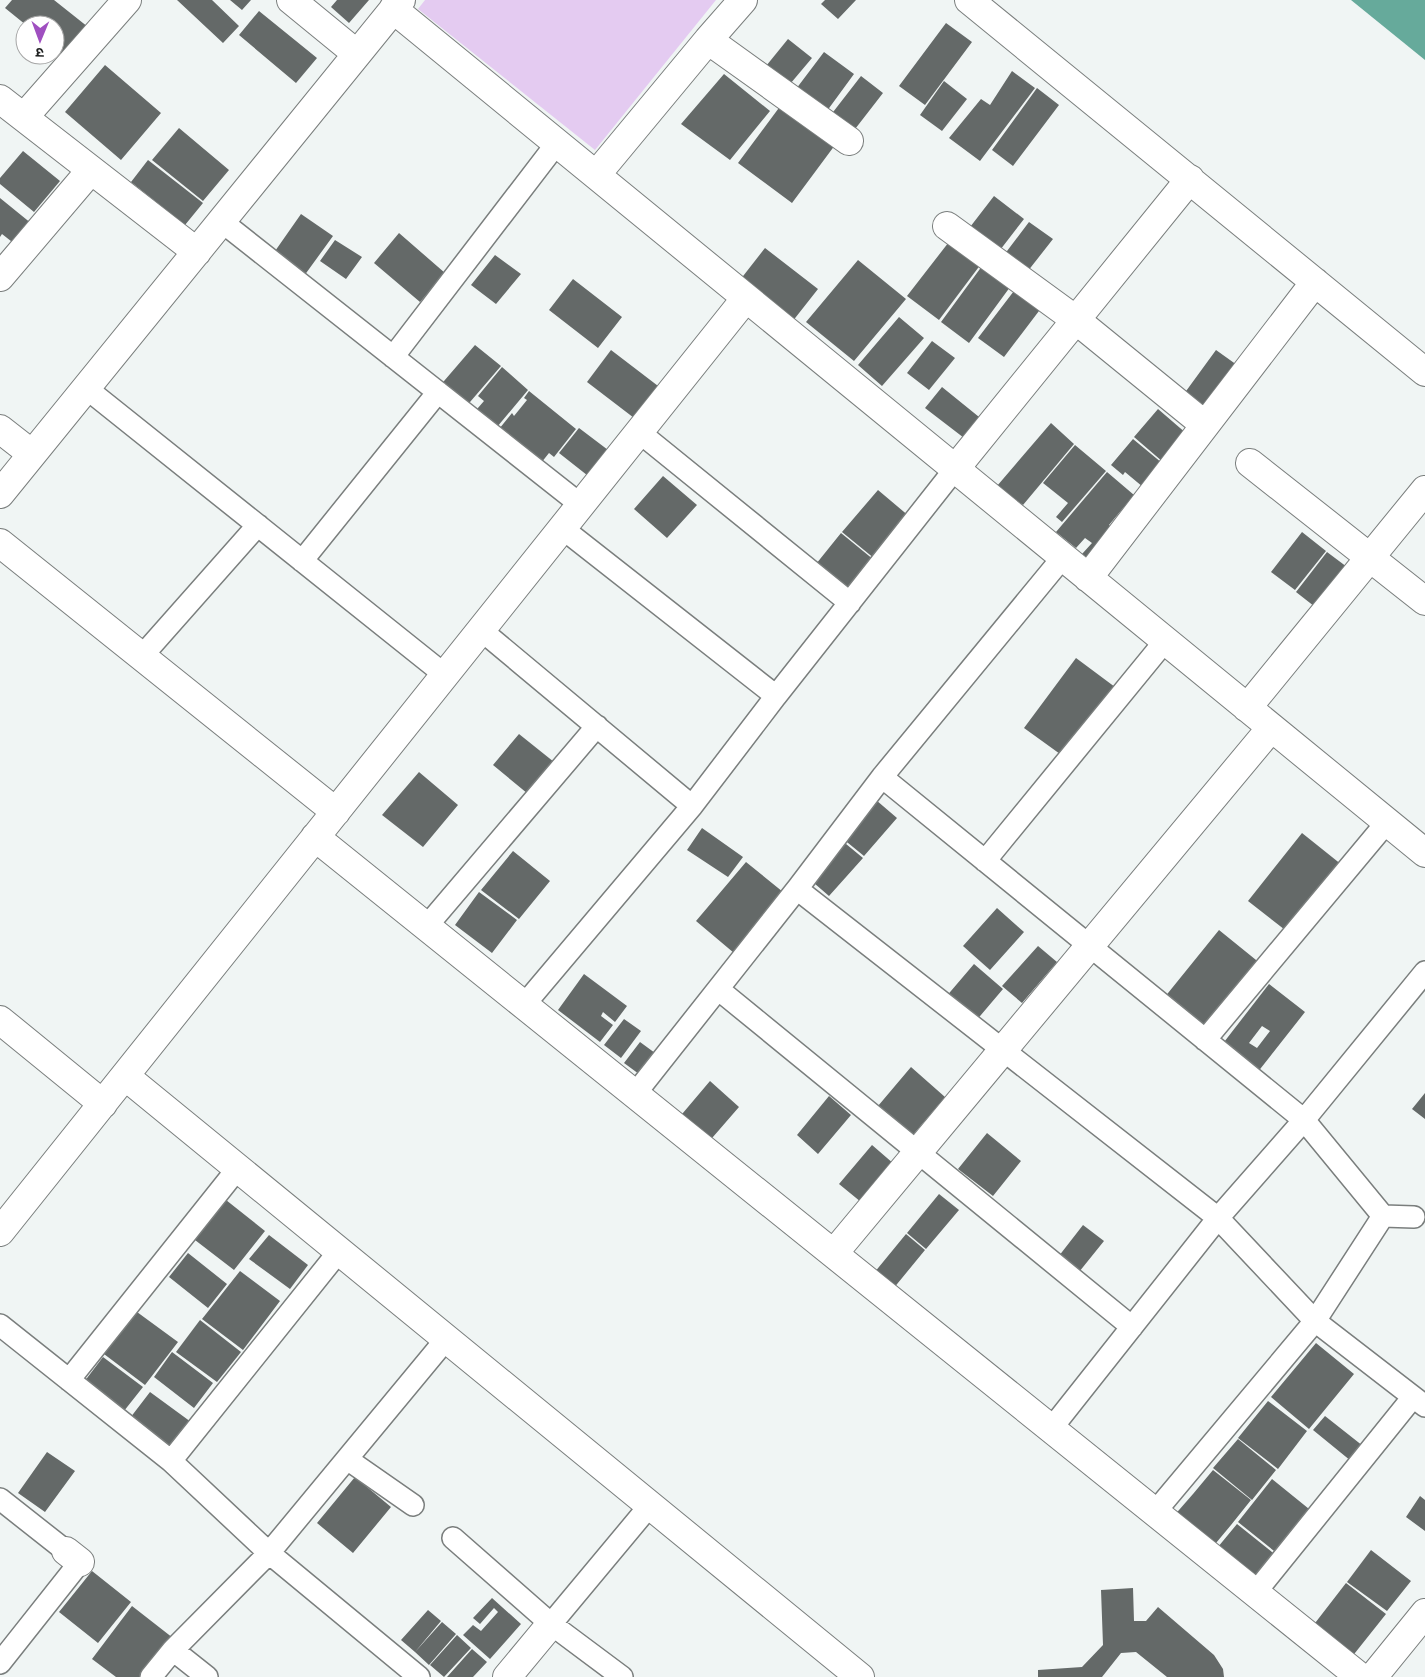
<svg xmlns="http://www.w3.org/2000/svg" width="1425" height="1677" font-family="Roboto,'Noto Sans Devanagari',sans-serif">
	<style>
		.green { fill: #e4cbf1 }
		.water { fill: #66aa9b }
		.building { fill: #646968; fill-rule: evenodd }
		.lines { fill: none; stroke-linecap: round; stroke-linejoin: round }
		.lane-casing { stroke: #7a7e7d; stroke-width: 24 }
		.street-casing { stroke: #7a7e7d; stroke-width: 30 }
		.secondary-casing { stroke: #7a7e7d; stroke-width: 30 }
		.lane { stroke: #fff; stroke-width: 21 }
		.street { stroke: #fff; stroke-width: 28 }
		.secondary { stroke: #fff; stroke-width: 28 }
	</style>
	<rect width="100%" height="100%" fill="#f0f5f4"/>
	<path class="green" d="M425 0H716L595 150 418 9Z"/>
	<path class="water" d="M1351 0H1425V60Z"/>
	<path class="building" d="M12 0H54L88 27 65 56 55 48V25H26L5 8Z
		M177 0H212L239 26 223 43Z
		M230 0H251L242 10Z
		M337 0H369L349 23 331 7Z
		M825 0H856L838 19 821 4Z
		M259 11 317 58 296 83 239 35Z
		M946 23 972 42 925 105 899 86Z
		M788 39 812 58 785 90 762 71Z
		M824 52 854 74 824 115 793 93Z
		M105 65 161 113 121 160 65 112Z
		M1012 71 1035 88 980 161 949 138 981 99 990 105Z
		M724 74 770 111 730 160 681 124Z
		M861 76 883 93 852 133 830 116Z
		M944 81 967 99 942 131 920 115Z
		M1037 88 1059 105 1013 166 992 150Z
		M784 101 838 141 792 203 738 163Z
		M179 128 229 170 203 201 152 160Z
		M23 151 60 181 34 212 0 184V178Z
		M148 160 203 203 185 225 131 182Z
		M994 196 1024 219 997 254 967 231Z
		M0 198 32 224 16 245 2 234 0 237Z
		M301 214 333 236 304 276 273 254Z
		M1029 222 1053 239 1024 276 1001 259Z
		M399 233 445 273 420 302 374 263Z
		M952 238 984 260 939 320 907 296Z
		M335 240 362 257 346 279 320 261Z
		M765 248 818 289 792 322 740 280Z
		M495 255 521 274 496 304 471 285Z
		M858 260 906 299 854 361 806 322Z
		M985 262 1013 283 969 343 941 322Z
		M573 279 622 317 598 348 549 310Z
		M1017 287 1042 307 1004 357 978 338Z
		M899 317 924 338 882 386 858 365Z
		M932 341 955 358 929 390 907 373Z
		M475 345 501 366 464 409 438 388Z
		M611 350 662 389 638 421 587 382Z
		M1216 350 1237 365 1202 413 1181 398Z
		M502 367 528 390 492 433 471 416 484 401 478 396Z
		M942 387 984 421 968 441 925 408Z
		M529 391 576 429 554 457 549 453 537 468 495 434 512 413 514 416 527 400 524 398Z
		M1158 409 1187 434 1163 462 1134 437Z
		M1051 423 1074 444 1023 505 997 486Z
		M579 428 612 453 592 479 559 453Z
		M1133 439 1162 463 1143 487 1125 472 1123 475 1111 465Z
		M1075 445 1106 471 1062 522 1056 517 1068 503 1043 483Z
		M1107 472 1134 495 1109 525 1112 528 1087 558 1082 554 1092 543 1085 538 1076 548 1056 532Z
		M663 476 697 505 667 538 634 509Z
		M878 490 910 517 875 559 842 532Z
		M1302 532 1326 551 1295 590 1271 572Z
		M841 533 874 560 844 596 812 569Z
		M1327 552 1351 570 1319 610 1296 592Z
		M1076 658 1119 690 1067 759 1024 728Z
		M519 734 559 766 533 798 493 765Z
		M419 772 458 805 423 847 382 815Z
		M876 800 897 818 864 856 842 838Z
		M702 828 743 857 728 877 687 850Z
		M1302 833 1342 865 1289 933 1248 901Z
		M840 839 863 858 829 896 807 877Z
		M513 851 550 881 519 919 481 890Z
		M746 862 783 892 734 953 696 921Z
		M479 892 517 920 492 953 455 925Z
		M997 908 1024 932 990 970 963 946Z
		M1219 930 1261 964 1206 1032 1164 998Z
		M1038 946 1057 962 1022 1003 1002 986Z
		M974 964 1003 989 975 1022 945 998Z
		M584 974 627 1006 615 1022 603 1012 601 1016 613 1025 600 1042 558 1010Z
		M1269 984 1305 1012 1257 1073 1221 1046ZM1262 1026 1270 1031 1257 1048 1249 1043Z
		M624 1019 641 1031 621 1058 604 1045Z
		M640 1042 655 1053 639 1074 624 1063Z
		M911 1067 945 1097 912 1136 878 1106Z
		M710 1081 739 1107 706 1145 677 1120Z
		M1425 1093V1119L1412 1109Z
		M829 1096 851 1115 818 1154 797 1135Z
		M987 1133 1021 1161 993 1196 958 1169Z
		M872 1145 894 1164 861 1202 839 1184Z
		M939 1194 959 1210 926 1249 907 1233Z
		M226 1200 265 1231 234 1270 195 1240Z
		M1083 1225 1104 1241 1075 1277 1055 1261Z
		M906 1234 925 1250 893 1289 874 1273Z
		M269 1235 308 1265 290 1289 249 1259Z
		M188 1253 227 1284 208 1308 169 1277Z
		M240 1271 280 1301 243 1350 202 1319Z
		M137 1312 178 1342 145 1385 104 1354Z
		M200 1320 241 1352 217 1382 176 1352Z
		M1316 1343 1354 1374 1309 1429 1271 1397Z
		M172 1352 213 1383 194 1408 154 1377Z
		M103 1357 143 1387 120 1416 81 1386Z
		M150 1392 191 1422 168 1453 127 1422Z
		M1268 1401 1307 1431 1278 1469 1238 1438Z
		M1325 1416 1363 1446 1351 1461 1313 1430Z
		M1238 1439 1276 1470 1252 1500 1213 1468Z
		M47 1452 75 1471 45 1512 18 1493Z
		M1213 1470 1251 1500 1231 1525 1193 1494Z
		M355 1477 391 1507 353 1553 317 1523Z
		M1272 1479 1314 1513 1279 1555 1238 1522Z
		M1193 1494 1231 1525 1211 1549 1172 1518Z
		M1420 1496 1425 1500V1531L1406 1517Z
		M1237 1524 1277 1556 1253 1585 1213 1553Z
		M1371 1550 1411 1581 1387 1611 1347 1582Z
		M92 1571 131 1602 98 1643 59 1612Z
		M1346 1583 1386 1614 1351 1658 1312 1627Z
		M1133 1588 1134 1621H1146L1158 1607 1214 1655 1223 1669 1224 1677H1167L1136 1652 1121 1653 1102 1677H1038V1670L1082 1667 1103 1645 1101 1590Z
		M492 1598 521 1624 490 1659 463 1635 473 1625 481 1631 498 1612 494 1608 480 1624 473 1618Z
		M132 1606 173 1638 142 1677H116L92 1659Z
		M428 1610 441 1621 415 1652 401 1640Z
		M442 1622 456 1634 429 1665 415 1652Z
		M457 1635 471 1648 444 1677 430 1665Z
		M472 1649 487 1662 473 1677H447Z"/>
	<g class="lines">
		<defs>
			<path id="lane" d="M221 221 581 505
				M393 357 557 143
				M86 388 445 675
				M639 432 850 603
				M562 528 776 696 955 469
				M1063 557 882 777 1304 1120 1425 972
				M302 561 438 392
				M481 630 692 806 524 1005
				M142 656 258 525
				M692 806 776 696
				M985 861 1165 641
				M797 889 882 777
				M426 927 597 726
				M718 989 1132 1327
				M1205 1040 1387 822
				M635 1094 797 889 1218 1218 1051 1429
				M1383 1216 1315 1321 1218 1218 1304 1120 1383 1216 1414 1217
				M0 1325 171 1461 269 1553 173 1650
				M69 1380 238 1168
				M347 1459 413 1505
				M171 1461 340 1250
				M0 1499 66 1551
				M1155 1512 1315 1321 1425 1406
				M453 1538 551 1624 622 1677
				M1255 1593 1413 1397
				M551 1624 651 1504
				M0 1663 80 1562
				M151 1677 173 1650 207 1677
				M419 1677 269 1553 447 1338"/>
			<path id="street" d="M291 0 357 54
				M969 0 1425 372
				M393 9 1425 853
				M708 40 849 141
				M0 99 197 252
				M24 117 127 0
				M596 175 708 40 743 0
				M947 226 1076 320 1205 425
				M0 277 91 170
				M0 429 32 454
				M1250 463 1425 601
				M955 469 1190 179
				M0 494 401 0
				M0 543 336 812
				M1088 578 1315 282
				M1247 708 1425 490
				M315 837 1360 1677
				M0 1020 103 1104
				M125 1076 860 1677
				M0 1232 746 298
				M834 1253 1271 728
				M66 1551 80 1562
				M507 1677 551 1624"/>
			<path id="secondary" d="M1373 1677 1425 1613"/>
		</defs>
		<use href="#lane" class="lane-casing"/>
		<use href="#street" class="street-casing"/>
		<use href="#secondary" class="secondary-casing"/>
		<use href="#lane" class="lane"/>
		<use href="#street" class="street"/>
		<use href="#secondary" class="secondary"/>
	</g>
	<g transform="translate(40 40) rotate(181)"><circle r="24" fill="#ffffff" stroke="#a5a5a5"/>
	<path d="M0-4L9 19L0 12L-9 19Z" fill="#9f4fc0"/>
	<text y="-8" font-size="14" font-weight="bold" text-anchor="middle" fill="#1d1f1f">उ</text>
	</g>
</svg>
